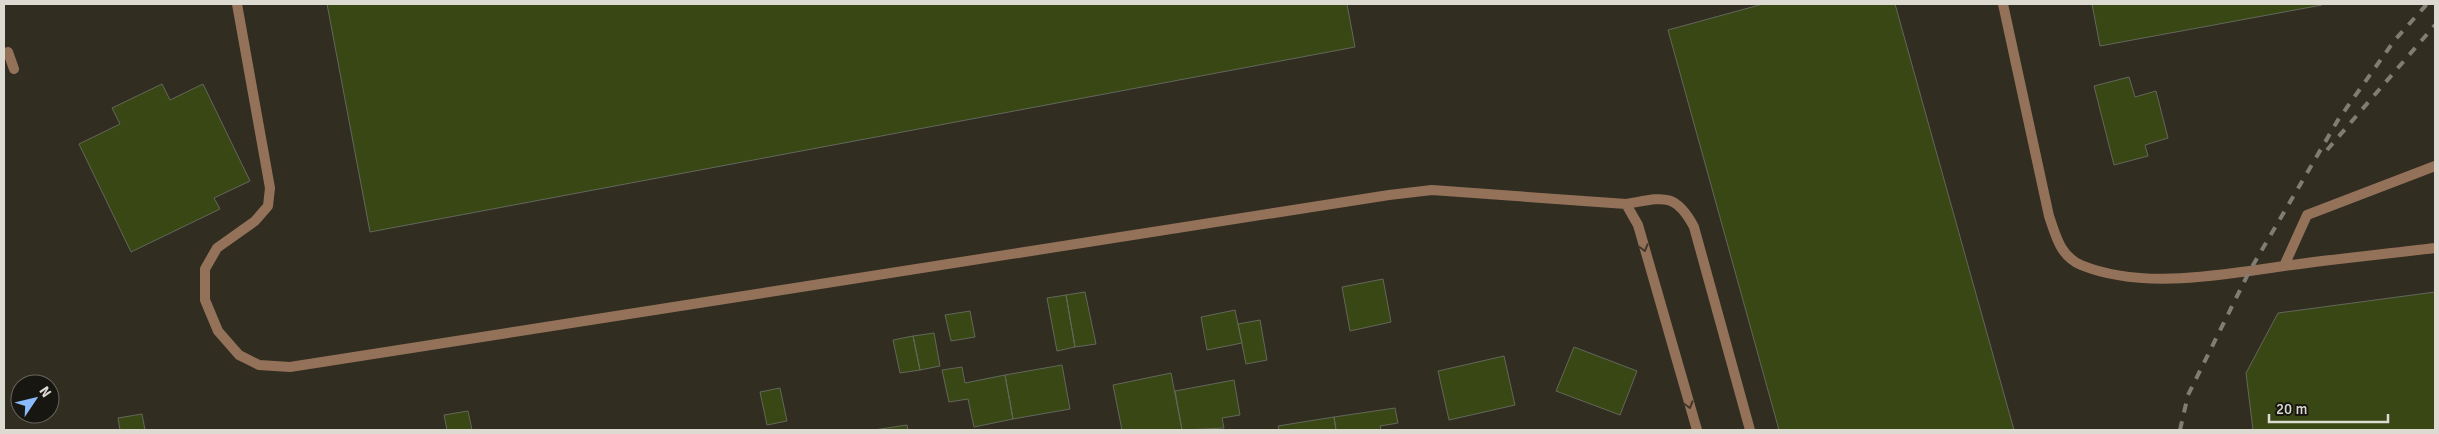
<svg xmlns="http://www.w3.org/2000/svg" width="2439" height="434" font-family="Signika,sans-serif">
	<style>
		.building { fill: #394715; stroke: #62675a }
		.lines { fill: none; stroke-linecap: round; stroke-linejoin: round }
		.lane { stroke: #94725a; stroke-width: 10 }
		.rail { stroke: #817d72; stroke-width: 4; stroke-dasharray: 9 9; stroke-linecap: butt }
		.oneway { stroke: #43362a }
	</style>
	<rect width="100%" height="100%" fill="#322d21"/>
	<path class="building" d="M327 4H1347L1355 47 370 232Z
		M1763 4H1895L2014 430H1779L1668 30Z
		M2092 4H2322V5L2100 46Z
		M2129 77 2135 97 2156 91 2168 138 2145 145 2148 156 2114 165 2094 86Z
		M162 84 170 100 203 84 250 181 214 198 220 209 131 252 79 144 120 124 112 108Z
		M1383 279 1391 322 1350 331 1342 287Z
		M1085 292 1096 344 1075 347 1066 295Z
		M2435 292V430H2253L2246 373 2278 313Z
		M1066 295 1075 347 1057 351 1047 298Z
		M1235 310 1242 343 1207 350 1201 317Z
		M970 311 975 337 951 341 945 315Z
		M1260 320 1267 360 1246 364 1238 324Z
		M934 333 940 366 920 370 913 336Z
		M913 336 920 370 900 373 893 340Z
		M1574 347 1637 371 1620 415 1556 391Z
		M1504 356 1515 405 1449 420 1438 371Z
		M1062 365 1070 409 1013 419 1005 375Z
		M962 367 965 383 1005 375 1013 419 974 427 968 399 949 402 942 370Z
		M1171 373 1182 430H1122L1113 385Z
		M1234 380 1240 415 1222 418 1224 428 1182 430 1175 391Z
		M780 388 787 421 767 425 760 392Z
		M1395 408 1398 423 1380 426 1381 430H1336L1334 417Z
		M468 411 472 430H447L444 415Z
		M142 414 145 430H120L118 418Z
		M1334 417 1336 430H1279L1278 426Z
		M907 425 908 430H874Z"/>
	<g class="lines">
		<path class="lane" d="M237 4 270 188 268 206 255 221 217 248 205 269V300L218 331 239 355 259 365 290 367 1389 195 1432 190 1626 204C1662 198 1675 191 1694 227L1750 430
			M2003 4 2049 216C2056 236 2060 256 2081 265 2142 290 2221 275 2284 266 2334 259 2385 254 2435 248
			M4 54 8 52 14 69
			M1626 204 1638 225 1697 430
			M2284 266 2307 215 2435 166"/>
		<path class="rail" d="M2327 150 2435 25
			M2180 430 2188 395 2249 272 2338 120 2394 41 2427 4"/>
	</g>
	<defs><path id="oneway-chevron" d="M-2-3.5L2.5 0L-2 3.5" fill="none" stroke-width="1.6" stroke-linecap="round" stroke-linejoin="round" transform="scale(1.25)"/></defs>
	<g class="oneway">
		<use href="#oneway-chevron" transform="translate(1644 248) rotate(74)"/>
		<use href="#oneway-chevron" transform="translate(1689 405) rotate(74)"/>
	</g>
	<rect width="2439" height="434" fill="none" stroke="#dddad2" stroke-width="10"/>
	<g transform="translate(35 399) rotate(55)"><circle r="24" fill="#181610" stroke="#67645e"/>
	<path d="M0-4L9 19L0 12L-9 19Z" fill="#8abafc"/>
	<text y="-8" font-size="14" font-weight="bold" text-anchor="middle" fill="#dddad2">N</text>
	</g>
	<path d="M2269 414v8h119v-8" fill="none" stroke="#dddad2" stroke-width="2.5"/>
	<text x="2276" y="414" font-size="15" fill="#dddad2" stroke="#181610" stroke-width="4" paint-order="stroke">20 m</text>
</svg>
